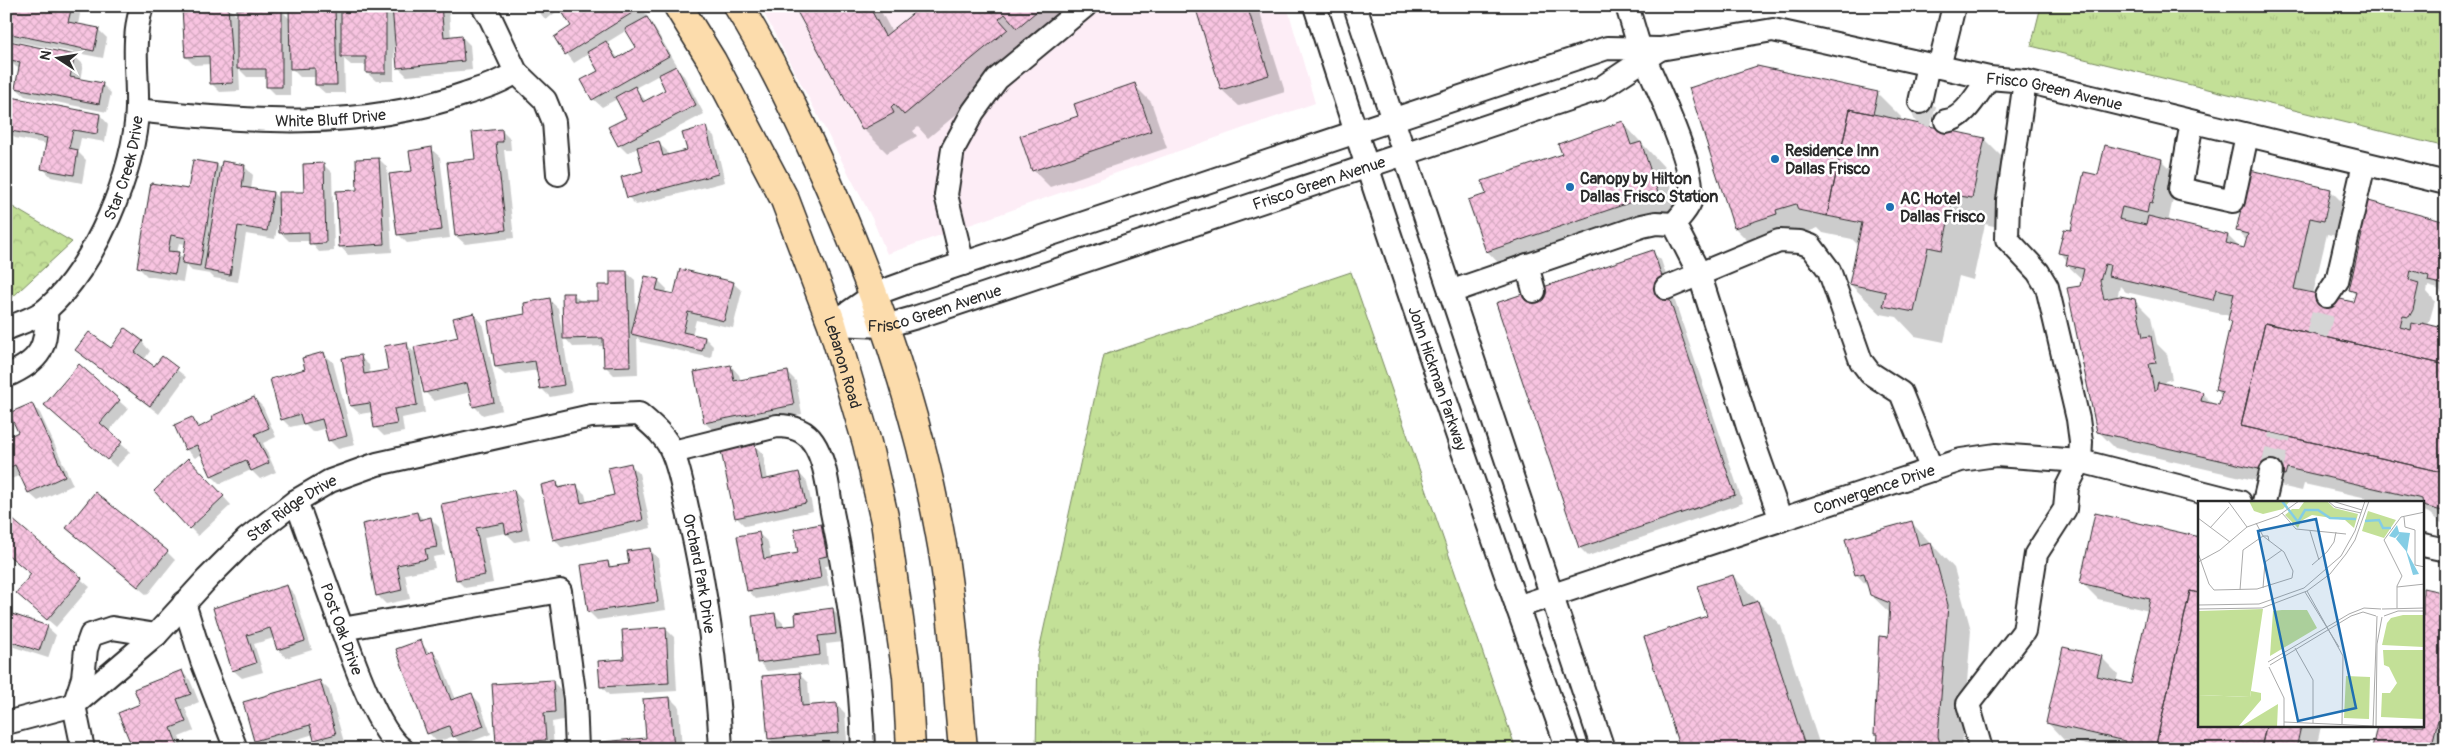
<svg xmlns="http://www.w3.org/2000/svg" width="2452" height="755" font-family="Pangolin,sans-serif">
	<style>
		.built { fill: #fdedf6 }
		.grass { fill: url(#grass-tufts); stroke: #778661 }
		.forest { fill: url(#forest-crowns); stroke: #778661 }
		.shadow { fill: #0003; fill-rule: evenodd }
		.building { fill: url(#building-cross-hatch); stroke: #2b2b2b; fill-rule: evenodd }
		.lines { fill: none; stroke-linecap: round; stroke-linejoin: round }
		.minor-tunnel { stroke: #d5d5d5; stroke-width: 22; stroke-dasharray: 22 11; stroke-linecap: butt }
		.minor-casing { stroke: #2b2b2b; stroke-width: 26 }
		.major-casing { stroke: #2b2b2b; stroke-width: 31 }
		.minor { stroke: #fff; stroke-width: 22 }
		.major { stroke: #fcdcac; stroke-width: 28 }
		.poi-dot { fill: #1f6fb2; stroke: #fff; stroke-width: 2 }
		.labels { text-anchor: middle; stroke-width: 5; stroke-linejoin: round; paint-order: stroke }
		.street-label { font-size: 16px; fill: #2b2b2b; stroke: #fff }
		.poi-label { font-size: 16px; font-weight: bold; fill: #2b2b2b; stroke: #fff; text-anchor: start }
		.inset-river { fill: none; stroke: #84cde5; stroke-width: 2.5 }
		.inset-road { fill: none; stroke: #aaa; stroke-width: 1 }
		.view { fill: #1f6fb2; fill-opacity: 0.15; stroke: #1f6fb2; stroke-width: 2.5 }
		.inset-edge { fill: none; stroke: #2b2b2b; stroke-width: 2.5 }
	</style>
	<defs>
		<pattern id="grass-tufts" width="24" height="20" patternUnits="userSpaceOnUse" patternTransform="scale(1.25)"><rect width="24" height="20" fill="#c3e097"/><path d="M3 7l-1-3M5 7V3M7 7l1-3M15 17l-1-3M17 17v-4M19 17l1-3" fill="none" stroke="#a8c082"/></pattern>
		<pattern id="forest-crowns" width="20" height="18" patternUnits="userSpaceOnUse" patternTransform="scale(1.25)"><rect width="20" height="18" fill="#c3e097"/><path d="M2 6a3 3 0 1 1 6 0M12 15a3 3 0 1 1 6 0" fill="none" stroke="#a8c082"/></pattern>
		<pattern id="building-cross-hatch" width="8" height="8" patternUnits="userSpaceOnUse" patternTransform="scale(1.25)"><rect width="8" height="8" fill="#f8c4e1"/><path d="M0 0l8 8M0 8l8-8" fill="none" stroke="#d5a9c1"/></pattern>
	</defs>
	<rect width="100%" height="100%" fill="#fff"/>
	<filter id="ink" filterUnits="userSpaceOnUse"><feTurbulence type="fractalNoise" baseFrequency=".02" numOctaves="2"/><feDisplacementMap in="SourceGraphic" scale="10" xChannelSelector="R" yChannelSelector="G"/><feConvolveMatrix kernelMatrix="1 2 1 2 8 2 1 2 1" color-interpolation-filters="sRGB"/></filter>
	<g filter="url(#ink)">
		<path class="built" d="M760 6H1287L1315 103 887 254 872 218Z"/>
		<path class="grass" d="M2041 6H2446V147L2031 46Z
			M1351 272 1516 749H1036L1038 655 1104 355Z"/>
		<path class="forest" d="M6 203 72 242 6 303Z"/>
		<path class="shadow" d="M7 6H79L81 8 78 25 98 29 107 38 103 58 10 40 6 36Z
			M290 6H335L343 14V6H443L449 12 451 38 462 37 470 45 472 70 407 76 398 67 396 41H394V81H376L367 73V65H351L344 59 345 93H325L316 85V77H300L290 67V95H276L268 87V77H247L239 69 240 91 220 92 212 84 211 64 194 65 186 57 227 7 238 17 281 10 290 19Z
			M534 6 601 8 641 6 677 65 674 66 684 76 704 114 643 146 658 143 667 151 668 156 689 151 705 128 714 136 725 182 636 205 628 197 644 172 638 148 627 153 619 145 627 119 617 99 602 107 593 99 600 71 590 53 574 63 555 38 573 27 561 8 546 20ZM627 30 638 48 619 59 606 43ZM659 75 667 91 646 101 635 88Z
			M796 6H878L892 32 924 6H1073L1064 14 1061 11 1056 15 1067 29 1041 51 1028 38 1022 43 1030 53 928 138 918 127 913 131 917 136 887 153 863 129Z
			M1196 6H1258L1285 92 1239 106 1222 90Z
			M74 56 83 64 80 80 102 84 111 93 107 112 25 96 16 88 20 68 16 67 7 58Z
			M1134 85 1151 102 1167 148 1050 187 1033 170 1080 117Z
			M1877 93 1901 117 1900 121 1984 139 2015 170 2002 228 1985 224 1973 280 1959 276 1944 342 1915 336 1897 317 1881 314 1850 284 1859 246 1852 239 1823 233 1818 228 1758 251 1735 228Z
			M100 115 108 124 105 142 81 138 78 152 86 160 82 183 51 177 43 168 47 144 15 138 7 129Z
			M1623 123 1664 167 1681 217 1510 275 1487 251 1488 195Z
			M501 130 510 139 511 150H504L514 238 465 244 456 236 476 160Z
			M431 149 440 157 450 238 407 243 399 235 413 172Z
			M379 159 387 167 392 252 348 255 340 246 359 191Z
			M2162 160 2178 176 2168 222 2228 236 2240 248 2245 249 2247 241 2237 230 2330 190 2347 207 2340 237 2327 234 2313 294 2354 304 2356 295 2350 290 2363 237 2358 232 2446 223V297L2438 289 2428 286 2427 292 2435 301 2428 326 2443 330 2446 333V524L2439 522 2429 513 2423 511V502H2385L2304 484 2302 491 2115 448 2098 431 2081 287 2083 280 2067 265 2068 261 2059 252 2072 232 2099 177ZM2120 286 2126 292 2230 316 2229 320 2232 322 2216 390 2222 396 2220 406 2214 405 2202 393 2166 385 2165 381 2172 379 2167 354 2157 344 2151 317 2134 300 2117 298Z
			M323 164 332 173 334 251 319 252 310 241H289L281 233 279 216 275 239 246 234 238 282 214 278 210 274 192 271 186 265 183 282 147 276 138 267 189 190 217 165 222 170 244 166 253 175 251 190 273 193 280 200 305 193ZM179 243 186 244 184 259 177 253Z
			M1652 252 1661 260 1743 503 1588 556 1580 548Z
			M626 272 635 280 636 316 658 280 667 289 666 293 675 295 733 283 742 291 733 328 696 320 692 335 705 338 713 346 711 358 641 342 637 337 638 374 614 375 605 366V346L573 347 565 338 573 294 582 302H599Z
			M549 300 558 308 572 393 550 397 541 388 538 370 505 375 496 367Z
			M474 314 482 323 502 410 483 415 474 406 471 392 434 401 425 392 418 358H416L425 413 402 418 404 432 384 436 375 427 373 412 360 414 351 406 360 357 369 365 370 375 390 371 406 344 417 355 459 338Z
			M142 342 150 351 144 360 155 368 162 358 186 377 159 414 77 350H111Z
			M324 354 333 362 355 445 338 449 330 441 326 428 312 432 304 424 290 427 282 419 306 370Z
			M731 366 739 375 741 381 787 372 796 381 802 414 714 431 705 423 696 373Z
			M254 398 263 407 276 437 263 443 276 472 260 479 251 470 220 484 212 476 202 454 195 458 186 449 192 418 201 427Z
			M119 401 128 409 108 432 130 452 116 467 54 413Z
			M32 404 40 413 73 485 38 501 29 493 21 475 6 481V439L20 433Z
			M754 445 763 454 768 480 799 473 807 482 813 511 745 526 736 517Z
			M630 464 639 473 651 528 562 548 554 539 556 483 563 489 576 486 585 494 587 503 616 496Z
			M197 468 231 505 198 536 190 528Z
			M514 491 522 500 530 539 515 542 506 533 484 537 493 583 465 588 457 580 443 505Z
			M417 513 424 520 431 519 439 527 445 555 433 557 435 568 405 574 410 599 386 604 377 595Z
			M6 516 90 587 56 627 26 601 32 575 6 553Z
			M1911 522 1954 568 1971 630 1962 749H1878L1879 737 1875 733 1891 614 1871 595 1869 588 1856 574Z
			M821 525 829 534 835 565 825 566 829 586 756 599 748 590 759 534 768 542 771 559 799 554Z
			M67 528 167 552 175 560 147 595Z
			M2200 538V726H2321L2316 749H2105L2064 740 2048 723 2101 657 2118 674 2116 682 2132 685 2149 611 2098 599 2081 582Z
			M649 549 658 558 666 610 597 620 589 612 582 566 607 562 613 568 630 565Z
			M1733 576 1781 626 1821 749H1681L1709 617Z
			M287 586 295 595 312 650 286 658 278 649 274 638 254 644 263 672 242 678 233 670 214 609Z
			M2446 595V749H2374L2423 726Z
			M833 610 841 618 844 642 826 644 828 664 767 671 759 662 775 615 783 623 784 627 797 626Z
			M6 613 47 627 56 635 48 658 11 646 6 660Z
			M665 628 674 637 677 691 609 695 601 686 626 660Z
			M420 642 430 653 433 652 441 661 456 700 471 694 480 703 491 734 462 745 454 736 437 742 429 733Z
			M181 671 190 680 199 702 185 708 194 731 179 737 184 749H134L142 704Z
			M799 674 808 683 810 706 836 704 845 713 847 741 777 747 769 738Z
			M320 681 329 690 344 742 324 748 315 740 314 734 264 749 255 740Z
			M552 681 561 690 563 720 552 722 554 748 503 749 497 743Z
			M670 698 679 707 682 749H603L647 740Z"/>
		<path class="building" d="M6 6H72L68 22 99 28 94 51 6 33Z
			M228 6 233 83 210 84 209 56 185 57 182 9Z
			M289 6H335L337 85H315V68L290 69Z
			M341 6H386V73H366V57H341Z
			M392 6H441L444 37 462 35 464 61 397 68Z
			M598 6 640 8 565 55 554 37 571 26 559 7Z
			M794 6H869L885 36 922 6H1043L1017 28 1005 14 999 19 1008 29 904 115 894 104 891 107 894 113 862 130Z
			M1195 6H1247L1269 75 1221 90Z
			M282 8V87H266V69H237V9Z
			M647 17 669 56 592 100 581 80 598 71 587 52 606 41 616 59 636 47 625 29Z
			M9 41 75 55 70 77 103 83 99 104 15 88 20 62 6 59Z
			M676 66 696 105 618 146 608 127 626 118 615 97 635 86 643 102 665 90 658 75Z
			M1757 66 1878 92 1873 114 1850 109 1827 216 1798 210 1796 204 1776 210 1777 214 1734 228 1689 88Z
			M1135 83 1151 131 1032 171 1020 136 1078 116 1074 104Z
			M11 97 100 114 97 134 73 130 69 148 78 150 74 175 41 169 47 138 6 130Z
			M1850 109 1985 138 1972 198 1954 195 1942 250 1928 247 1914 312 1883 306 1886 292 1849 284 1862 223 1827 216Z
			M1623 121 1631 145 1641 142 1658 193 1486 252 1468 200 1486 194 1482 181 1562 154 1558 144Z
			M706 126 718 174 627 198 621 177 643 171 637 147 659 141 663 156 687 150 682 133Z
			M502 129 503 142H496L506 230 455 236 447 162 475 159 472 132Z
			M2105 145 2162 159 2152 204 2149 203 2147 213 2122 207 2119 219 2146 225 2148 216 2228 235 2226 243 2244 248 2248 234 2236 231 2250 170 2331 189 2324 221 2310 218 2294 289 2327 296 2353 302 2356 292 2349 290 2362 234 2357 233 2365 200 2446 222V285L2428 281 2429 276 2411 270 2409 280 2419 283 2413 310 2409 317 2403 316 2400 327 2411 330 2412 323 2421 325 2422 323 2443 328 2441 336 2446 337V365L2265 323 2241 426 2446 473V512L2423 506 2422 499 2287 468 2285 475 2097 432 2067 288 2080 286 2084 269 2066 265 2068 255 2058 253 2064 229 2071 230 2084 172 2098 175ZM2105 264 2110 265 2108 276 2213 300 2216 289 2234 293 2228 320 2231 321 2215 390 2222 392 2219 405 2201 401 2203 392 2158 382 2156 390H2154L2149 364 2156 363 2151 336 2143 337 2135 299 2120 296 2104 299 2100 281Z
			M432 147 442 230 397 235 389 174 412 171 409 151Z
			M379 158 384 244 339 247 336 191 357 190 356 159Z
			M193 160 217 164 200 266 182 263 186 238 171 235 168 251 179 252 175 274 137 267 151 183 188 189Z
			M222 161 245 165 242 187 273 192 267 231 238 226 230 275 204 270Z
			M324 163 326 243 309 244V232L279 233 278 192H304L303 164Z
			M1653 250 1735 495 1579 548 1496 303Z
			M680 269 734 282 724 321 688 312 683 332 705 337 702 351 631 334 645 276 659 279 656 290 674 294Z
			M610 271H627L630 366 604 367 603 338 563 339 562 293H574V301H598V285H610Z
			M550 298 564 385 540 389 535 361 495 367 488 321 525 314 524 303Z
			M474 313 494 402 473 407 467 383 424 393 414 347 458 337 453 318Z
			M2265 323 2446 365V473L2241 426Z
			M125 328 143 341 135 352 154 366 162 356 178 368 150 406 75 350 89 332 111 348Z
			M407 342 417 405 394 409 397 424 374 428 370 403 350 406 342 358 361 355 364 374 388 370 384 346Z
			M324 352 347 436 328 441 322 419 303 424 300 414 281 420 270 379 305 369 302 358Z
			M79 364 120 400 100 423 122 442 107 460 44 405Z
			M731 365 734 381 788 371 794 405 704 423 694 372Z
			M254 397 269 428 255 434 269 463 251 471 246 460 211 476 197 445 185 450 174 425 192 417 198 428 213 420 212 416Z
			M32 403 65 476 28 493 15 465 6 469V438L18 432 9 413Z
			M755 444 762 480 799 472 806 503 735 518 721 451Z
			M188 458 224 496 189 529 154 491Z
			M631 463 643 520 553 540 541 485 557 481 558 488 577 484 581 503 614 495 608 468Z
			M514 490 522 530 506 534 504 523 476 528 485 575 456 580 441 504Z
			M95 492 168 551 138 587 66 528Z
			M417 512 419 520 431 517 437 547 425 549 427 559 397 565 402 590 376 596 362 524Z
			M2095 513 2200 537V593L2190 591 2155 749H2123L2125 741 2046 723 2063 647 2102 656 2097 676 2131 684 2150 599 2080 583Z
			M6 514 82 578 47 620 16 593 31 574 6 553Z
			M1912 521 1919 546 1931 543 1948 605 1938 736 1941 747 1949 745 1950 749H1874L1877 748 1878 734H1874L1879 636 1888 637 1890 603 1870 595 1864 573 1855 575 1845 539Z
			M821 524 827 556 818 558 821 578 747 591 737 536 759 532 764 559 798 553 794 529Z
			M650 548 658 602 588 612 581 565 608 561 609 567 629 564 627 551Z
			M1733 575 1743 606 1758 601 1806 749H1680L1644 637 1707 616 1697 586Z
			M287 585 305 641 277 650 270 628 247 635 256 663 232 671 213 608Z
			M2423 588 2446 593V619L2442 634H2446V686L2431 749H2372L2377 726H2423Z
			M2190 591 2200 593V726H2266L2261 749H2155Z
			M833 608 836 634 818 636 820 655 757 663 752 616 775 613 777 627 796 625 795 613Z
			M6 612 48 626 39 651 6 640Z
			M666 627 669 683 600 687 598 661 624 659 622 630Z
			M421 640 426 654 433 651 451 700 472 693 484 726 453 737 449 726 427 734 396 649Z
			M182 670 191 694 177 699 186 722 171 728 179 749H133L118 713 140 704 134 689Z
			M800 673 802 706 837 703 839 733 768 739 762 676Z
			M320 680 336 734 314 740 310 725 254 741 243 702Z
			M553 680 555 712 544 713 546 740 496 744 492 684Z
			M670 697 674 749H601V742L646 738 643 699Z
			M2266 726H2301L2296 749H2261Z"/>
		<g class="lines">
			<path class="minor-tunnel" d="M1920 102 1924 114 1946 121
				M2317 335 2327 296
				M2271 472 2280 435"/>
			<defs>
				<g id="minor">
					<path d="M483 6 491 19 516 72 545 100 554 122 558 174"/>
					<path id="s1" d="M1315 6C1395 255 1479 503 1568 749"/>
					<path d="M1355 6 1603 749"/>
					<path d="M1627 6 1640 49"/>
					<path d="M1645 59C1657 87 1700 176 1690 202 1687 210 1679 218 1674 224"/>
					<path d="M1939 67 1954 6"/>
					<path d="M1920 102 1928 65"/>
					<path id="s2" d="M137 110C245 122 360 131 464 94 482 88 500 83 516 72"/>
					<path d="M1946 121C1965 119 1978 92 1989 78"/>
					<path d="M2192 122 2180 189 2233 201 2247 135"/>
					<path d="M963 264 946 195 953 149 973 112 997 79 1085 6"/>
					<path d="M1527 265 1534 291"/>
					<path d="M1666 288 1779 241 1800 242 1811 246 1829 270 1861 361 1870 373 1901 393 1932 470"/>
					<path d="M1450 292 1642 226 1656 223 1674 224 1699 273 1748 427 1781 520"/>
					<path d="M2327 296 2337 281 2364 164"/>
					<path id="s3" d="M832 324 875 294 908 282 1607 48 1660 49 1773 30 1989 78 2025 81 2446 183"/>
					<path id="s4" d="M832 324 885 326 917 317 1601 88 1660 49"/>
					<path id="s5" d="M6 329C19 323 37 318 47 309 94 268 136 170 137 108 138 73 131 40 142 6"/>
					<path d="M6 376C41 361 48 347 46 310"/>
					<path d="M673 452 777 426C791 426 805 430 813 442 826 461 828 490 832 512 848 590 861 669 863 749"/>
					<path id="s6" d="M296 501C309 538 323 575 336 612 348 645 375 729 402 749"/>
					<path d="M2264 502 2271 472"/>
					<path d="M2423 545 2446 550"/>
					<path d="M184 603 202 661 236 749"/>
					<path id="s7" d="M1517 607 1961 460 1996 455 2080 461 2240 502"/>
					<path d="M342 629 560 591 575 699 577 749"/>
					<path id="s8" d="M6 723 74 705 156 635 207 579 247 539 296 501 330 481 377 464 591 416 639 414C652 425 667 437 673 454 681 473 684 496 689 516 707 592 717 671 721 749"/>
					<path d="M83 749 74 705 83 678 86 649 91 635 112 628 156 635"/>
					<path d="M1981 749 1968 704 2024 631 2036 554 2065 509 2067 487 2080 461 2081 442 2078 419 2047 287 2038 272 2007 239 2008 200 2025 81"/>
				</g>
				<g id="major">
					<path id="s9" d="M678 6 712 61 785 200 832 324 867 443 885 521 907 676 911 749"/>
					<path d="M738 6C768 54 792 105 816 157 871 276 915 400 939 529 953 601 956 676 963 749"/>
				</g>
			</defs>
			<use href="#minor" class="minor-casing"/>
			<use href="#major" class="major-casing"/>
			<use href="#minor" class="minor"/>
			<use href="#major" class="major"/>
		</g>
	</g>
	<g class="poi-dot">
		<circle cx="1775" cy="159" r="5"/>
		<circle cx="1570" cy="187" r="5"/>
		<circle cx="1890" cy="207" r="5"/>
	</g>
	<g class="labels">
		<g class="street-label">
			<text dy="6" stroke="none"><textPath href="#s3" startOffset="1280">Frisco Green Avenue</textPath></text>
			<text dy="6" stroke="none"><textPath href="#s2" startOffset="194">White Bluff Drive</textPath></text>
			<text dy="6" stroke="none"><textPath href="#s5" startOffset="209">Star Creek Drive</textPath></text>
			<text dy="6" stroke="none"><textPath href="#s4" startOffset="510">Frisco Green Avenue</textPath></text>
			<text dy="6" stroke="none"><textPath href="#s4" startOffset="105">Frisco Green Avenue</textPath></text>
			<text dy="6" stroke="none"><textPath href="#s9" startOffset="394">Lebanon Road</textPath></text>
			<text dy="6" stroke="none"><textPath href="#s1" startOffset="392">John Hickman Parkway</textPath></text>
			<text dy="6" stroke="none"><textPath href="#s7" startOffset="376">Convergence Drive</textPath></text>
			<text dy="6" stroke="none"><textPath href="#s8" startOffset="365">Star Ridge Drive</textPath></text>
			<text dy="6" stroke="none"><textPath href="#s8" startOffset="905">Orchard Park Drive</textPath></text>
			<text dy="6" stroke="none"><textPath href="#s6" startOffset="136">Post Oak Drive</textPath></text>
		</g>
		<g class="poi-label">
			<text x="1785" y="156">Residence Inn<tspan x="1785" dy="18">Dallas Frisco</tspan></text>
			<text x="1580" y="184">Canopy by Hilton<tspan x="1580" dy="18">Dallas Frisco Station</tspan></text>
			<text x="1900" y="204">AC Hotel<tspan x="1900" dy="18">Dallas Frisco</tspan></text>
		</g>
	</g>
	<g transform="translate(2198 501)">
		<rect width="226" height="226" fill="#fff"/>
		<path d="M65 108 52 196 0 194V110ZM84 109H109L119 127 72 155 75 110ZM185 149H226V218L183 216 184 192H192L199 182 191 166 186 164ZM148 175 172 176 171 218 146 217ZM80 203 79 226H42Z" fill="#c3e097"/>
		<path d="M51 0H91V1L85 8 65 13 56 10ZM117 0H129L136 7 160 13 156 27 147 19 114 14 103 20 100 27 87 14 94 8H101L106 1ZM170 10 198 19 186 37 164 30ZM205 114H226V146L184 144 189 122 193 117ZM53 190 63 192V199L40 226H0V194L52 196Z" fill="#c3e097"/>
		<path d="M199 24 201 31 212 32 209 51 221 73 215 74 208 50 198 38 202 32 197 37 191 35Z" fill="#84cde5"/>
		<path class="inset-river" d="M84 0 100 21 107 9H120L132 17 158 18M167 20 181 19 185 27H193"/>
		<path class="inset-road" d="M30 0 49 26M130 0 137 6 163 12M134 0 164 9M84 12 98 28 148 33M206 16 207 26 217 29V64L227 66M0 17 32 41M12 27 31 6M112 30 121 59M0 52 11 83 16 89 59 88 94 77 95 70 86 51 65 35 58 22M0 61 22 49 49 26 80 15 101 0M114 64 129 51 136 41 138 31M199 86 227 83M65 87 67 61 84 49M42 89 45 49 65 35H70L71 40M109 90 145 155 144 223M107 91 141 146M0 104 61 103 106 87 143 55 157 30 167 0M199 107V85L204 75 186 39 203 16 227 11M0 108 64 107 109 90 132 73 148 53 157 39 171 0M184 108 227 107M186 115 200 110H227M97 147 115 179V222M70 161 151 113 166 107 183 108M72 164 153 115 165 111 178 115M71 166 86 197V226M86 221 176 225M175 226 179 115M178 226 179 143 184 116"/>
		<path class="view" d="M118 18 158 207 100 220 60 30Z"/>
		<rect width="226" height="226" class="inset-edge"/>
	</g>
	<rect width="2452" height="755" fill="none" stroke="#fff" stroke-width="25"/>
	<rect x="12" y="12" width="2427" height="730" fill="none" stroke="#2b2b2b" stroke-width="2" filter="url(#ink)"/>
	<g transform="translate(58 58) rotate(282)" stroke="#ffffff" stroke-width="4" paint-order="stroke">
	<path d="M0-4L9 19L0 12L-9 19Z" fill="#2b2b2b"/>
	<text y="-8" font-size="14" font-weight="bold" text-anchor="middle" fill="#2b2b2b">N</text>
	</g>
</svg>
